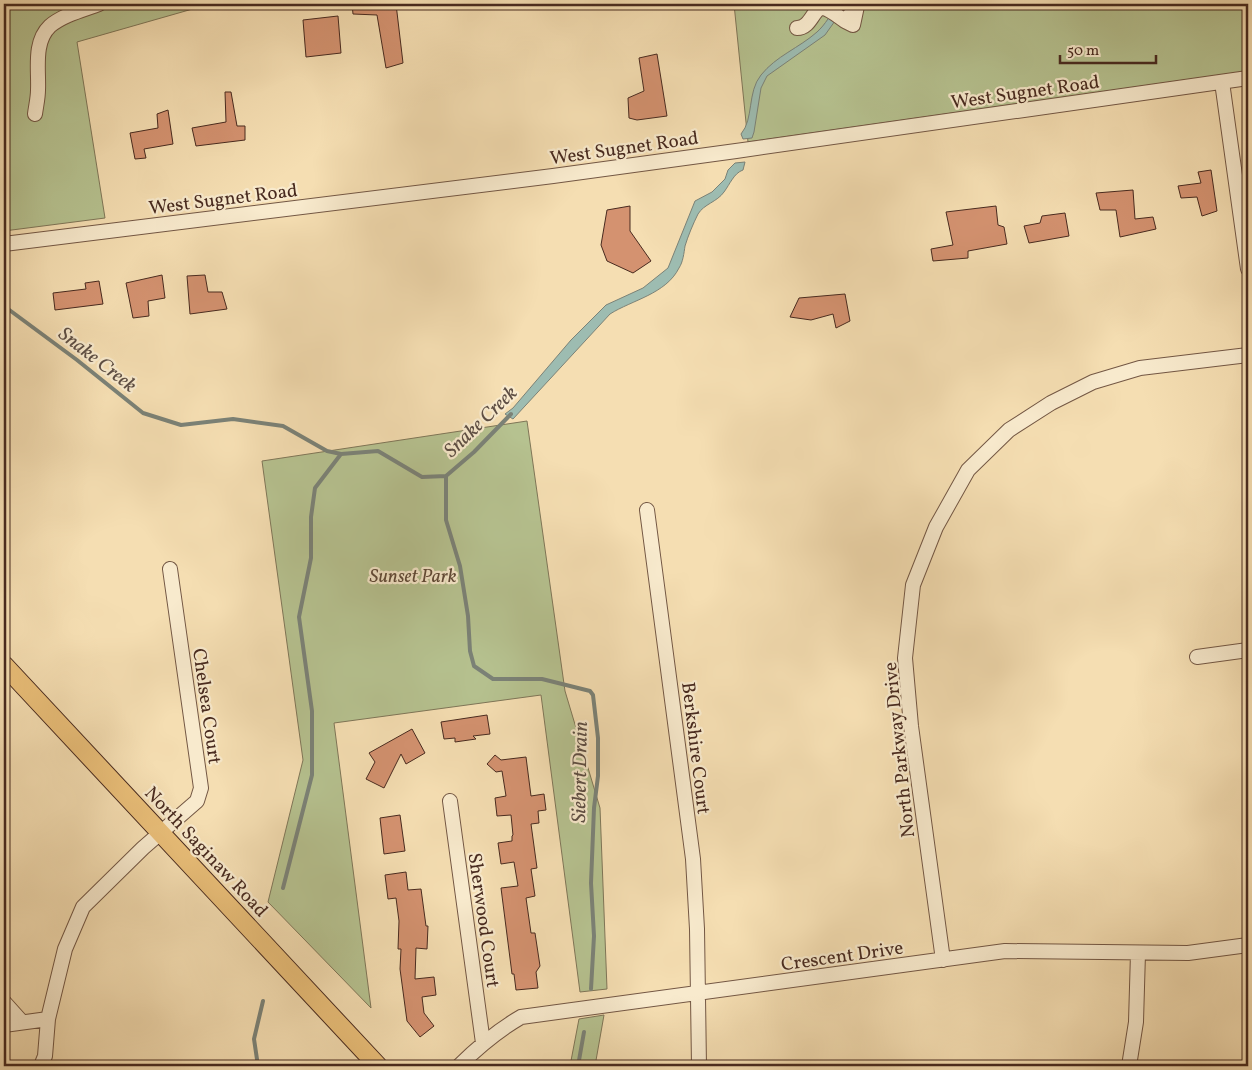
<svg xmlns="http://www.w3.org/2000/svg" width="1252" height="1070" font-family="Vollkorn,serif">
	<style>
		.green { fill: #b6c290; stroke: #7f7658 }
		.water { fill: #9dbcb1; stroke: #7b8277 }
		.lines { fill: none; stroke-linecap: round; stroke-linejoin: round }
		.stream { stroke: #7b8277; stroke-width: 4 }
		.building { fill: #d49270; stroke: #482a1f }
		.minor-casing { stroke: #735744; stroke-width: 16 }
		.major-casing { stroke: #482a1f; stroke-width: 20 }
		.minor { stroke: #f8eacd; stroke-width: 14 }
		.major { stroke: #eabf79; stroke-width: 18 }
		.labels { text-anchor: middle; stroke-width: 4.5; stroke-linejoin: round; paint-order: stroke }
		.street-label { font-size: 19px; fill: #482a1f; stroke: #f8eacd }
		.park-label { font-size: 19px; font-style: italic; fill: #5e4836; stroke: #f8eacd }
		.water-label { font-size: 20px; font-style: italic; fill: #5d4e44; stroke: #f8eacd }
	</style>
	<rect width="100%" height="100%" fill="#f5deb2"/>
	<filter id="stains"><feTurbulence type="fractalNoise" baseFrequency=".004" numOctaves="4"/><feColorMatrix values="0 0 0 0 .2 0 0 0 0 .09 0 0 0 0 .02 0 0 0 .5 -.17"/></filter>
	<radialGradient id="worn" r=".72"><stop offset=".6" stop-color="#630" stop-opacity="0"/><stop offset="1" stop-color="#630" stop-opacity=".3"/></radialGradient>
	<path class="green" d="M4 4H210L77 42 105 218 4 231Z
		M734 4H1248V71L748 142Z
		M527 421 565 691 600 808 607 989 580 992 541 695 334 723 371 1008 268 902 303 760 262 461Z
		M604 1015 595 1066H570L579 1019Z"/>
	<path class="water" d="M837 4H847L825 35 767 76 761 88 754 132 752 138 743 139 741 134C754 119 747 92 761 75 776 56 799 48 817 32 825 25 832 13 837 4Z
		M745 162 743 170C734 173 730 184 724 192 717 202 704 204 698 214 693 224 688 236 685 246 684 253 683 262 679 268 666 294 632 300 610 314L513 419 505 414 513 408 571 340 606 305 643 288 668 268 695 201 712 192 725 179 728 170 735 163Z"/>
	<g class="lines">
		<path class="stream" d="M4 306 77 360 143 413 181 425 233 419 283 426 327 451 341 454 378 451 422 477 446 476 474 452 511 414
			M446 476V520L460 566 468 616 470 651 474 666 493 679H542L590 691 593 695 598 738V776L594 808 591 883 594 936 591 989
			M283 888 312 775V711L299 617 311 558V517L315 488 341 454
			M258 1066 254 1039 263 1001
			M578 1066 584 1032"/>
	</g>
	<path class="building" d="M352 4H396L403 63 386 68 377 15 353 14Z
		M338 16 341 53 306 57 303 20Z
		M657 54 667 116 637 120 629 118 628 98 644 91 639 58Z
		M225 92H231L237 126H245V140L196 146 192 128 226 122Z
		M168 110 173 144 144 149 146 158 135 159 130 133 158 128 157 114Z
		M1211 170 1217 211 1202 216 1197 197 1181 198 1178 186 1201 183 1198 172Z
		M1133 190 1135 219 1153 217 1156 229 1120 237 1116 210H1100L1096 193Z
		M630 206V231L651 261 633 273 607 261 601 245 607 210Z
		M996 206 998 225 1004 227 1007 244 968 251V258L933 261 931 249 953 245 946 212Z
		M1065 213 1069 236 1029 243 1024 226 1040 223 1042 216Z
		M162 275 165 298 148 301 149 316 133 318 126 283Z
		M205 275 208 292H222L227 309 190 314 187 276Z
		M99 281 103 304 55 310 53 293 86 289 85 283Z
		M845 294 850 321 836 328 833 314 811 320 790 317 799 298Z
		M487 715 490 734 473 736 476 739 455 742V738L444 739 441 722Z
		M412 729 425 753 406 764 401 754 384 788 366 779 375 762 369 753Z
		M495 755 501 760 526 757 531 796 544 794 546 810 538 811 539 823 531 824 537 868 531 869 535 896 526 898 531 933H535L540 966 536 972 538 988 516 990 514 974H512L501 888 518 886 514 862 501 864 498 843 512 841V836L513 835 511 815 497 816 495 798 506 796 502 771 496 772 487 764Z
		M400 815 405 851 384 854 380 818Z
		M406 872 408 890 421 889 426 926H428L427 949 416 948 415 979 434 977 436 995 422 997 424 1013 434 1026 420 1037 407 1021 400 969 401 949H398L399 921 396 898 388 899 385 875Z"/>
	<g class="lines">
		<defs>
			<path id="minor" d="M857 6 853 25 845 21 859 4
				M797 28C812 28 813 6 824 8 831 10 839 17 845 21
				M1222 82 1248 269
				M35 114C36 106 38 98 38 90 39 70 33 42 50 26 63 15 83 10 99 4
				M4 244 553 176 736 151 1248 78
				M647 510 693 859 697 929 699 1066
				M1197 657 1248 650
				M450 801 483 1043
				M943 960 911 726 905 658 913 585 936 527 968 470 1009 430 1051 403 1093 382 1140 368 1248 355
				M4 1002 22 1022
				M4 1025 48 1019
				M41 1066 45 1056 48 1019 65 949 83 907 143 848 197 801 201 788 170 569
				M459 1066C478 1047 497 1031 521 1017L1005 951 1188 953 1248 945
				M1129 1066 1136 1022 1138 953"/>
			<path id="major" d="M4 665 378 1066"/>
		</defs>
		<use href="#minor" class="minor-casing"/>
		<use href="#major" class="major-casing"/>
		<use href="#minor" class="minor"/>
		<use href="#major" class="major"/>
	</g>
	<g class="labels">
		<g class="street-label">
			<text transform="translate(1025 91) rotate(-8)" y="7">West Sugnet Road</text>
			<text transform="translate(624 147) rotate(-8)" y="7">West Sugnet Road</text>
			<text transform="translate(223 198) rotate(-7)" y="7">West Sugnet Road</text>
			<text transform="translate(208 706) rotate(82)" y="7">Chelsea Court</text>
			<text transform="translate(697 748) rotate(83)" y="7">Berkshire Court</text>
			<text transform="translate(898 750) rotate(-96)" y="7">North Parkway Drive</text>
			<text transform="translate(207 851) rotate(47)" y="7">North Saginaw Road</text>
			<text transform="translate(485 920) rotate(82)" y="7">Sherwood Court</text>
			<text transform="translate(842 955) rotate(-8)" y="7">Crescent Drive</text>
		</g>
		<g class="park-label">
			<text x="413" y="582">Sunset Park</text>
		</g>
		<g class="water-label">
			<text transform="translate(98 359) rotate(38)" y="7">Snake Creek</text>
			<text transform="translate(480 421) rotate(-44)" y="7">Snake Creek</text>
			<text transform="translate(579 772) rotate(-89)" y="7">Siebert Drain</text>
		</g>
	</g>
	<rect width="1252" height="1070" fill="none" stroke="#f5deb2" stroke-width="20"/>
	<rect x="5" y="5" width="1242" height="1060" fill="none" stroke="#482a1f" stroke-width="2.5"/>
	<rect x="10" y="10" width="1232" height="1050" fill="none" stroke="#482a1f"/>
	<path d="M1060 55v8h96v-8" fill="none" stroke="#482a1f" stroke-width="2.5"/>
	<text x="1067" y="55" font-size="15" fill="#482a1f" stroke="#f8eacd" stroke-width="4" paint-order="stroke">50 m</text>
	<rect width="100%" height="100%" filter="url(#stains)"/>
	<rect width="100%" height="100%" fill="url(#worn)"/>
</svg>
